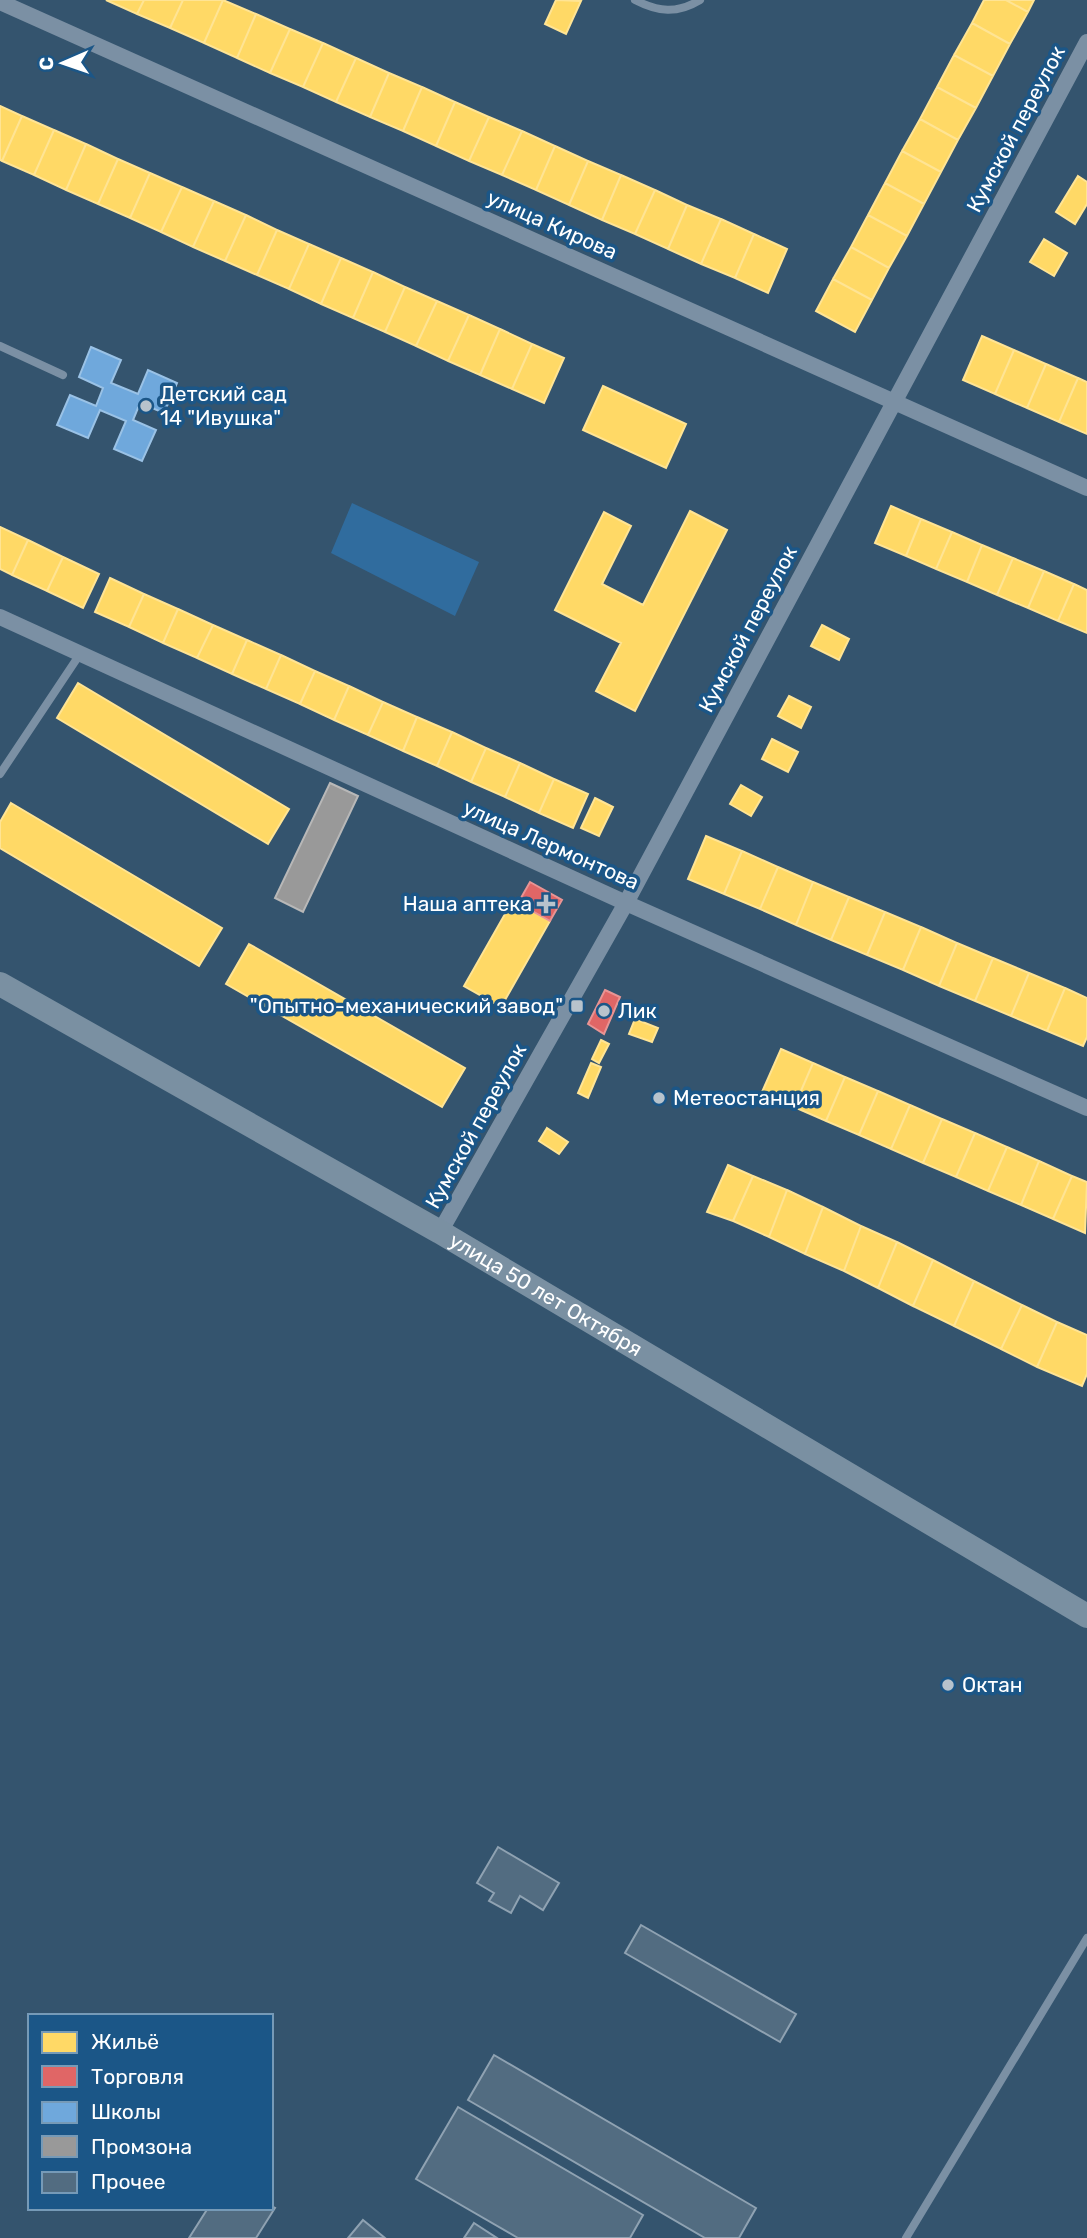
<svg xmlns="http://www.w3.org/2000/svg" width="1087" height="2238" font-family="Rubik,sans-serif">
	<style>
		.green { fill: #306c9e }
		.homes { fill: #ffd966; stroke: #ffe494; stroke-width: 2 }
		.shops { fill: #e06666; stroke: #e99494; stroke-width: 2 }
		.schools { fill: #6fa8dc; stroke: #9ac2e6; stroke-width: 2 }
		.industry { fill: #999; stroke: #b8b8b8; stroke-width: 2 }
		.building { fill: #526c81; stroke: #8fa2b2; stroke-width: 2 }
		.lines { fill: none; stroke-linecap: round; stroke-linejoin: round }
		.service { stroke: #7b90a4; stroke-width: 8 }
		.minor { stroke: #7b90a4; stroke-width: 16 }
		.trunk { stroke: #7a90a2; stroke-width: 24 }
		.poi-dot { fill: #b8c3cc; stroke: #1b5687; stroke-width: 2.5 }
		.labels { text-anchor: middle; stroke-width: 7; stroke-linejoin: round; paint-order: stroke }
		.street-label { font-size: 21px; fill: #fff; stroke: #1b5687 }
		.poi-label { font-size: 21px; fill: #fff; stroke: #1b5687; text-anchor: start }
	</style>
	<rect width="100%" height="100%" fill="#34546e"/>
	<path class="green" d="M352 503 479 562 455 616 331 553Z"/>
	<path class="homes" d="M106 0H144L137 14Z
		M144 0H183L170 28 137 14Z
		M183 0H223L204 43 170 28Z
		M223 0 256 14 237 58 204 43Z
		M556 0 581 1 566 34 545 24Z
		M984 0H1006L1028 12 1010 44 972 23Z
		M1006 0H1034L1028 12Z
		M256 14 290 29 270 73 237 58Z
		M972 23 1010 44 993 76 954 55Z
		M290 29 323 43 303 87 270 73Z
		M323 43 356 58 336 102 303 87Z
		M954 55 993 76 976 108 937 87Z
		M356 58 389 73 370 117 336 102Z
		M389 73 422 87 403 131 370 117Z
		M422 87 455 102 436 146 403 131Z
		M937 87 976 108 958 140 920 119Z
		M455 102 489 117 469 161 436 146Z
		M0 106 22 116 2 161 0 160Z
		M22 116 54 130 34 175 2 161Z
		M489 117 522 131 502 175 469 161Z
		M920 119 958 140 941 172 902 151Z
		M54 130 86 144 66 190 34 175Z
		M522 131 555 146 536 190 502 175Z
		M86 144 118 159 98 204 66 190Z
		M555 146 588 161 569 205 536 190Z
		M902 151 941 172 924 204 885 183Z
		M118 159 150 173 130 218 98 204Z
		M588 161 621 175 602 220 569 205Z
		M150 173 182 187 161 232 130 218Z
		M621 175 655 190 635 234 602 220Z
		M1078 176 1087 182V204L1075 224 1056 212Z
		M885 183 924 204 907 236 868 215Z
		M182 187 214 201 193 247 161 232Z
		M655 190 687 205 668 249 635 234Z
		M214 201 246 215 225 261 193 247Z
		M687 205 721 219 701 264 668 249Z
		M246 215 277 230 257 275 225 261Z
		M868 215 907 236 889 268 851 247Z
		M721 219 754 234 735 278 701 264Z
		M277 230 309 244 289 289 257 275Z
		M754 234 787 249 768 293 735 278Z
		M1044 239 1067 253 1054 276 1030 262Z
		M309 244 341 258 321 304 289 289Z
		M851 247 889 268 872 300 833 279Z
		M341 258 373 272 353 318 321 304Z
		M373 272 405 287 385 332 353 318Z
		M833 279 872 300 855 332 816 311Z
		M405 287 437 301 416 346 385 332Z
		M437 301 469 315 448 361 416 346Z
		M469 315 500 329 480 375 448 361Z
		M500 329 532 344 512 389 480 375Z
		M982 336 1014 350 995 394 963 380Z
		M532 344 564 358 544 403 512 389Z
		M1014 350 1046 364 1027 408 995 394Z
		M1046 364 1078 378 1059 422 1027 408Z
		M1078 378 1087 382V434L1059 422Z
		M603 386 686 424 666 468 583 430Z
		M891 506 921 519 906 556 875 543Z
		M690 511 727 530 635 711 596 691 621 643 555 610 604 512 631 526 602 584 643 605Z
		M921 519 952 532 936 569 906 556Z
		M0 527 28 540 12 575 0 569Z
		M952 532 982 545 967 582 936 569Z
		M28 540 63 557 47 591 12 575Z
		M982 545 1013 558 997 595 967 582Z
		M63 557 99 574 83 608 47 591Z
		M1013 558 1044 571 1028 608 997 595Z
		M1044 571 1074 584 1058 621 1028 608Z
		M110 578 144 594 129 627 95 612Z
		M1074 584 1087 590V633L1058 621Z
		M144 594 178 609 163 643 129 627Z
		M178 609 213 625 197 658 163 643Z
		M213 625 247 640 232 674 197 658Z
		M822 625 849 639 839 660 811 646Z
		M247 640 281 655 266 689 232 674Z
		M281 655 315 671 300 704 266 689Z
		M315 671 349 686 334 720 300 704Z
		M78 683 289 809 268 844 57 718Z
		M349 686 383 702 368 735 334 720Z
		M789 696 811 707 801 728 778 716Z
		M383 702 417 717 403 751 368 735Z
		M417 717 452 732 437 766 403 751Z
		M452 732 486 748 471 782 437 766Z
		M772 739 798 752 788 772 762 759Z
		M486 748 520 763 505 797 471 782Z
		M520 763 554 779 539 813 505 797Z
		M554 779 588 794 573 828 539 813Z
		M741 785 762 797 751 816 730 804Z
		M595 798 613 807 599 836 581 828Z
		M11 803 222 928 199 966 0 848V822Z
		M706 836 742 851 724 894 688 879Z
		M742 851 778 867 760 909 724 894Z
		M778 867 813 882 796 925 760 909Z
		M813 882 849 897 831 940 796 925Z
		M849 897 885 912 867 955 831 940Z
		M513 900 550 921 501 1007 464 986Z
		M885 912 921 927 903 970 867 955Z
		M921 927 957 943 939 986 903 970Z
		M957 943 993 958 975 1001 939 986Z
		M249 944 465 1068 442 1107 226 984Z
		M993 958 1029 973 1011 1016 975 1001Z
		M1029 973 1065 988 1047 1031 1011 1016Z
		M1065 988 1087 998V1037L1083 1046 1047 1031Z
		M635 1019 658 1028 652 1042 629 1034Z
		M601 1040 609 1044 599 1063 592 1059Z
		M781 1049 813 1063 794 1107 762 1092Z
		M591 1063 601 1067 588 1098 578 1093Z
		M813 1063 845 1077 826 1121 794 1107Z
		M845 1077 878 1091 859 1135 826 1121Z
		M878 1091 910 1105 891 1149 859 1135Z
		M910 1105 942 1119 923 1163 891 1149Z
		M942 1119 975 1133 956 1177 923 1163Z
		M547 1128 568 1142 559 1154 539 1141Z
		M975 1133 1007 1147 988 1191 956 1177Z
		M1007 1147 1039 1161 1021 1205 988 1191Z
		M1039 1161 1072 1176 1053 1219 1021 1205Z
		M728 1165 753 1176 733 1221 707 1212Z
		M753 1176 787 1190 769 1237 733 1221Z
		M1072 1176 1087 1182 1085 1233 1053 1219Z
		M787 1190 823 1207 805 1254 769 1237Z
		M823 1207 861 1226 844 1271 805 1254Z
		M861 1226 897 1242 878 1288 844 1271Z
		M897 1242 933 1260 913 1306 878 1288Z
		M933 1260 974 1281 954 1326 913 1306Z
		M974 1281 1022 1305 1001 1349 954 1326Z
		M1022 1305 1057 1322 1037 1367 1001 1349Z
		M1057 1322 1087 1335V1374L1082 1386 1037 1367Z"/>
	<path class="shops" d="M530 882 562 900 550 921 518 903Z
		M605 990 620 997 604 1034 588 1024Z"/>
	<path class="schools" d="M91 347 121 360 111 383 138 394 148 370 177 383 164 413 140 403 133 420 156 430 142 461 114 449 126 421 100 410 88 438 57 425 70 395 96 406 103 388 79 377Z"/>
	<path class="industry" d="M330 783 358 796 303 912 275 898Z"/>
	<path class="building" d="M498 1847 559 1883 543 1910 520 1896 511 1913 489 1901 494 1893 477 1883Z
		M641 1925 796 2014 780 2042 625 1953Z
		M494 2055 756 2208 739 2238H705L468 2100Z
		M458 2107 643 2215 630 2238H518L416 2179Z
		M271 2206 275 2208 256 2238H189L208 2208H271Z
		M363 2220 385 2238H348Z
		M474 2223 497 2238H464Z"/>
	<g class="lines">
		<path class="service" d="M635 0C658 12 677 14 700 0
			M0 346 63 375
			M0 774 80 654
			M906 2238 1087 1938"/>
		<path class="minor" d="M0 2 1087 488
			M0 617 626 903 1087 1108
			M440 1232 626 903 1087 42"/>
		<path class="trunk" id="s1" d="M0 984 440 1232 1087 1616"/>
	</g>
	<g class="poi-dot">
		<circle cx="146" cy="406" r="7"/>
		<path d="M542.5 893.5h7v7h7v7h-7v7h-7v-7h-7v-7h7z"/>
		<rect x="570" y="999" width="14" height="14" rx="3.5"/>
		<circle cx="604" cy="1011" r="7"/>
		<circle cx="659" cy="1098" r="7"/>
		<circle cx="948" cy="1685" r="7"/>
	</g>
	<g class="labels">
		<g class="street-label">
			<text transform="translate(1016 129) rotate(-62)" y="7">Кумской переулок</text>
			<text transform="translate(552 225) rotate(24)" y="7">улица Кирова</text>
			<text transform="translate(748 629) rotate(-62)" y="7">Кумской переулок</text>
			<text transform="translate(551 845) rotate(24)" y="7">улица Лермонтова</text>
			<text transform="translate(476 1126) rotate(-61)" y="7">Кумской переулок</text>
			<text dy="7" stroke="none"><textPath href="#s1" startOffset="628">улица 50 лет Октября</textPath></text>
		</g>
		<g class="poi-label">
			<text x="160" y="401">Детский сад<tspan x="160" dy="24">14 "Ивушка"</tspan></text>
			<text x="532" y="911" text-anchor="end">Наша аптека</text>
			<text x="563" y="1013" text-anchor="end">"Опытно-механический завод"</text>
			<text x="618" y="1018">Лик</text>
			<text x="673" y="1105">Метеостанция</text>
			<text x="962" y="1692">Октан</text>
		</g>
	</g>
	<rect x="28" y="2014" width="245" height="196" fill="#1b5687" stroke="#769ab7" stroke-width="2"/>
	<rect x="42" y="2032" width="35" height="21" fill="#ffd966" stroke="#769ab7" stroke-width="2"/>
	<text x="91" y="2049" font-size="21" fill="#ffffff">Жильё</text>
	<rect x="42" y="2066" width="35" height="21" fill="#e06666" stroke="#769ab7" stroke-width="2"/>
	<text x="91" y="2084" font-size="21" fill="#ffffff">Торговля</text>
	<rect x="42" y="2102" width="35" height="21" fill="#6fa8dc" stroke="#769ab7" stroke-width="2"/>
	<text x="91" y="2119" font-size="21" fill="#ffffff">Школы</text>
	<rect x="42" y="2136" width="35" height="21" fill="#999999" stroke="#769ab7" stroke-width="2"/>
	<text x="91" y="2154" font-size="21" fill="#ffffff">Промзона</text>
	<rect x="42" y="2172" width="35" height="21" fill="#526c81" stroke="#769ab7" stroke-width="2"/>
	<text x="91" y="2189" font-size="21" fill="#ffffff">Прочее</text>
	<g transform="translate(63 63) rotate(268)" stroke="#1b5687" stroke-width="5" paint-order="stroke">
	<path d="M0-5L12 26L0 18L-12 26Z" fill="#ffffff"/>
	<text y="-10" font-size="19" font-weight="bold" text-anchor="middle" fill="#ffffff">С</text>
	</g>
</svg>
